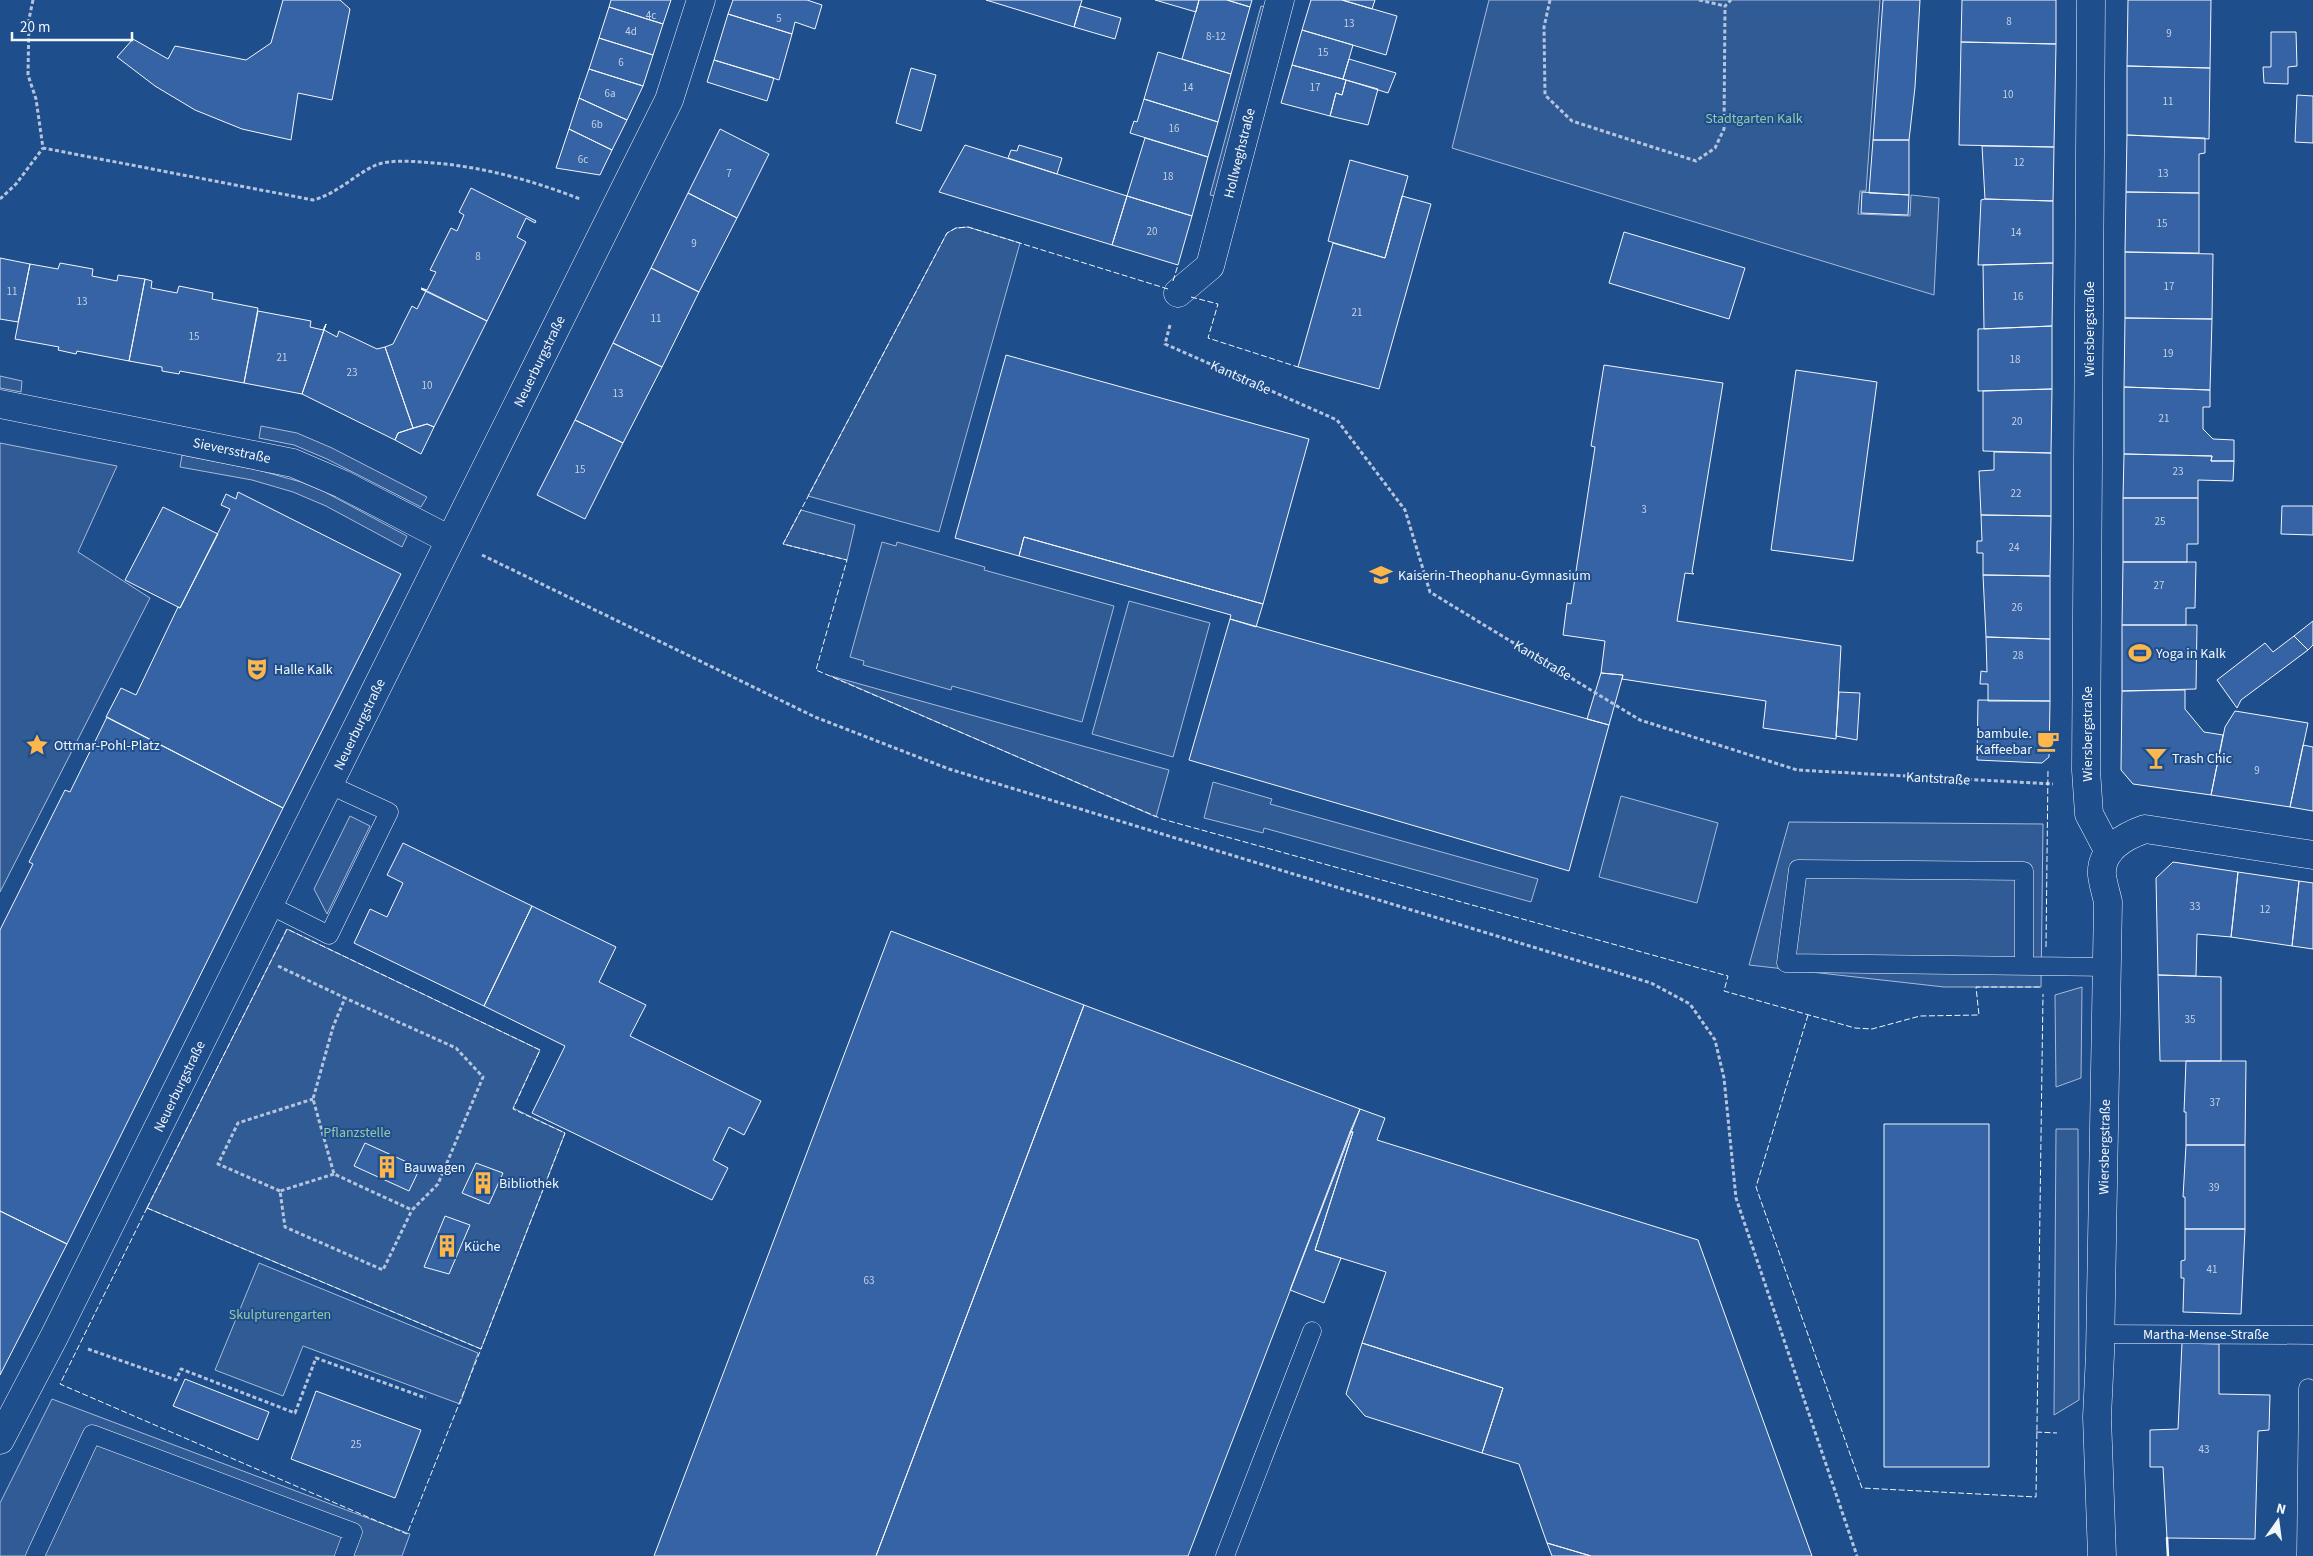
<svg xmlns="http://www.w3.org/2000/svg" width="2313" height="1556" font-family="'Source Sans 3',sans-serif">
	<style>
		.built { fill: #305b95; stroke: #a8bbd7 }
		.building { fill: #3563a3; stroke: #f2f6ff }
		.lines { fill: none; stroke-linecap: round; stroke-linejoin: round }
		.service-casing { stroke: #f2f6ff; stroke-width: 19 }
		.minor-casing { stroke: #f2f6ff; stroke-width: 29 }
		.path { stroke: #b3c4dc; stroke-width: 3; stroke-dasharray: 4 2.5; stroke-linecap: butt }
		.service { stroke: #1f4e8c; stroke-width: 18 }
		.minor { stroke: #1f4e8c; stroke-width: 28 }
		.fence { stroke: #f2f6ff; stroke-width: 1; stroke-dasharray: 6 2.5; stroke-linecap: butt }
		.wall { stroke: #f2f6ff; stroke-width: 2.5 }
		.labels { text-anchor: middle; stroke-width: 4; stroke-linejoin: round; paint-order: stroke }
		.number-label { font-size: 11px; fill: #c3d1e8 }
		.park-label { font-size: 14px; fill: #97c8a6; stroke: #1f4e8c }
		.street-label { font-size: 14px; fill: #f2f6ff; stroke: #1f4e8c }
		.poi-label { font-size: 14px; fill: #f2f6ff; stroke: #1f4e8c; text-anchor: start }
	</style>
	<rect width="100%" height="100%" fill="#1f4e8c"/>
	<path class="built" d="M1489 0H1880L1866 191H1860L1858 214 1910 216 1911 195 1939 198 1934 295 1452 148Z
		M1261 6 1272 9 1220 197 1210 195Z
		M968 227 1020 243 939 532 808 496 947 233 956 228Z
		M0 376 22 381 21 392 0 388Z
		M261 426 297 433 332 448 427 497 421 507 327 459 294 445 259 438Z
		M0 443 117 466 78 552 150 598 0 892Z
		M182 455 258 470 301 482 323 491 407 536 402 547 326 506 293 492 252 480 180 467Z
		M801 510 855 525 847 560 783 544Z
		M882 542 896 546 897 542 985 567 984 570 1114 606 1082 722 952 686 951 690 863 665 864 661 850 657Z
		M1129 601 1210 623 1173 757 1092 734Z
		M831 676 1169 770 1156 817Z
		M1213 782 1272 799 1270 804 1538 879 1531 902 1264 828 1263 833 1204 818Z
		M1621 796 1718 823 1697 903 1599 877Z
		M350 816 370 826 327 914 314 889Z
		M1789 822 2043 824 2041 987H1944L1749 965Z
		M287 929 540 1050 513 1108 565 1133 481 1349 147 1208Z
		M2082 987 2081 1078 2056 1087 2055 995Z
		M2056 1129H2078L2079 1400 2054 1415Z
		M259 1263 478 1353 460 1404 303 1346 283 1396 215 1370Z
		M52 1399 410 1534 402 1556H0V1503Z"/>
	<path class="building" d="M283 0H340L350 9 332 100 298 93 291 140 242 129 195 110 155 86 117 57 133 39 168 59 175 46 246 60 271 43Z
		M611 0H671L663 24 609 7Z
		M733 0H807L822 5 815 29 795 22 792 34 728 14Z
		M986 0H1082L1074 27Z
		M1155 0H1199L1196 12Z
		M1199 0H1227L1250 7 1231 74 1182 59Z
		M1227 0H1252L1250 7Z
		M1311 0H1342L1397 16 1386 55 1302 30Z
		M1342 0H1375L1372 9Z
		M1883 0H1920L1915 87 1909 140H1873Z
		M1962 0H2056V44L1961 42Z
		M2128 0H2211L2210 68 2127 66Z
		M1080 6 1121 18 1115 39 1074 27Z
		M609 7 663 24 653 55 599 38Z
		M728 14 792 34 779 80 714 60Z
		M1302 30 1353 45 1343 79 1292 65Z
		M2271 32H2296L2297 66 2288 67V84L2264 83 2263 67H2271Z
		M599 38 653 55 643 86 589 69Z
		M1961 42 2056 44 2054 147 1959 145Z
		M1158 52 1231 74 1218 122 1144 99Z
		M1349 59 1396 73 1388 93 1343 79Z
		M714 60 774 78 767 101 707 82Z
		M1292 65 1346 80 1342 95 1336 93 1330 116 1281 103Z
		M2127 66 2210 68 2209 139 2127 135Z
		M911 68 936 75 921 131 896 123Z
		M589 69 643 86 627 120 579 98Z
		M1346 80 1378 89 1368 125 1330 116 1336 93 1342 95Z
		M2297 95 2313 96V143L2295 142Z
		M579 98 627 120 612 150 569 129Z
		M1144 99 1218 122 1208 157 1130 133 1134 121 1137 122Z
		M569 129 612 150 600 175 556 168Z
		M720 129 769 154 737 218 688 193Z
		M2127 135 2205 138V153L2199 154V193L2126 192Z
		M1145 138 1208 157 1192 216 1127 196Z
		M1873 140H1909V195L1869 193Z
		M965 145 1127 196 1112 245 939 192Z
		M1019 145 1062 158 1057 174 1008 158 1011 150 1017 151Z
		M1982 146 2054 147 2053 201 1985 199Z
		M1350 160 1408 176 1385 258 1328 241Z
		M471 188 536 221 535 223 526 218 517 237 526 242 487 321 421 288 427 290 436 272 430 270 451 228 457 231 464 215 459 212Z
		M1862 192 1909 195 1908 215 1861 213Z
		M2126 192 2199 193V253L2125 252Z
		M688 193 737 218 699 292 651 268Z
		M1127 196 1192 216 1178 265 1112 245Z
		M1402 196 1431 204 1379 389 1298 367 1333 243 1385 258Z
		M1985 199 2053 201V263L1978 265 1981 200Z
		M1624 232 1745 268 1729 319 1609 283Z
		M2125 252 2213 254 2212 319 2125 318Z
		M0 258 30 264 18 322 0 319Z
		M60 263 93 269 92 276 117 281 118 275 145 279 129 361 77 351 76 354 58 350 59 347 15 339 30 264 58 269Z
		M2053 263 2052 326 1984 329 1983 265Z
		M651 268 699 292 662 367 613 343Z
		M145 279 152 281 151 288 177 293 179 286 213 293 212 299 258 308 244 383 180 371 179 374 162 371V367L129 361Z
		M421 289 487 321 434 427 427 424 413 428 385 347 393 344 412 306 417 309 426 291Z
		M258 311 311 321 310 327 323 330 326 324 302 394 244 383Z
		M2125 318 2212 319 2210 390 2124 387Z
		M326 324 324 330 337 337 339 331 377 349 385 347 413 428 398 433 395 440 302 394Z
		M2052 326V389L1978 391V329Z
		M613 343 662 367 623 443 575 420Z
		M1006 355 1309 439 1263 604 1024 537 1019 556 955 538Z
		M1604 365 1723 383 1692 572 1694 574 1685 573 1677 621 1841 646 1836 739 1763 728 1766 701 1622 679 1623 675 1601 673 1605 641 1563 635 1567 603 1571 604 1595 447 1591 446Z
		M1796 370 1877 382 1853 561 1771 550Z
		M2124 387 2210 390V407H2203V429L2213 439 2234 440V461H2211L2212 456 2124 454Z
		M2052 389 2051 453 1983 451V391Z
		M575 420 623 443 585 519 537 495Z
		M427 424 434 427 421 454 395 440 398 433Z
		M1994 452 2051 453V516L1981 515 1979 471 1994 470Z
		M2124 454 2212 456 2211 461H2234L2233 481 2198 480V498H2123Z
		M238 492 401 574 283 808 106 717 121 688 136 695 178 607 180 608 230 509 221 505 226 494 236 499Z
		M2123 498H2198V544H2187V562H2123Z
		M2282 506H2313V535L2281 534Z
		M163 507 218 534 180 608 125 580Z
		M1981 515 2051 516 2050 576 1983 575V553H1977V541H1982Z
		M1024 537 1263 604 1256 627 1230 619 1231 615 1019 556Z
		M2123 562H2196L2195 608H2186V625H2122Z
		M1983 575 2050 576V639L1986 637Z
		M1230 619 1609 725 1569 871 1189 760Z
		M2313 621V645L2308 650 2294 636Z
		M2122 625H2197L2196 689 2122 691Z
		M2294 636 2308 650 2241 700 2237 708 2217 680 2265 643 2273 652Z
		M1986 637 2050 639V701H1988V684H1980L1981 671 1987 672Z
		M1601 673 1623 675 1609 725 1587 719Z
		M2185 690V709L2204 732 2223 735 2211 795 2133 784 2121 770 2122 691Z
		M1839 692 1860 693 1857 740 1836 736Z
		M1978 700 2050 701 2049 757 2042 763 1977 760Z
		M2235 711 2308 723 2290 807 2211 795 2225 727Z
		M107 717 283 808 67 1244 0 1211V930L33 864 29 862 65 790 70 792Z
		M2303 745 2313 747V811L2290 807Z
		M403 843 532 906 484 1006 354 943 370 909 387 917 403 883 387 875Z
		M2173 862 2238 872 2231 937 2197 934 2196 976 2158 975 2156 878Z
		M2238 872 2299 881 2292 946 2231 937Z
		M2299 881 2313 883V949L2292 946Z
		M532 906 616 947 599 982 646 1005 630 1036 761 1101 744 1135 729 1127 713 1160 728 1168 712 1200 532 1113 565 1046 484 1006Z
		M891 931 1084 1005 876 1556H654Z
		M2158 975 2221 977V1061H2160Z
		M1084 1005 1360 1109 1188 1556H876Z
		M2186 1061H2246L2245 1145H2186V1112H2184Z
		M1360 1109 1385 1118 1377 1140 1698 1240 1812 1556H1591L1547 1543 1519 1464 1482 1453 1503 1388 1362 1343 1386 1272 1315 1250 1353 1132H1350Z
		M1884 1124H1989V1467H1884Z
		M1350 1132H1353L1315 1250 1341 1258 1324 1303 1290 1290Z
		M365 1143 420 1168 409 1191 354 1166Z
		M2186 1145H2245V1229H2185V1197H2183Z
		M476 1163 503 1173 489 1204 462 1193Z
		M0 1211 67 1244 0 1375Z
		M445 1216 470 1225 449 1274 424 1267Z
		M2185 1229H2245L2241 1314 2183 1312 2184 1278H2181V1261L2185 1260Z
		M1362 1343 1503 1388 1482 1453 1365 1416 1346 1394Z
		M2182 1343 2219 1344V1394L2270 1395 2269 1430 2258 1431 2255 1539 2167 1538 2163 1467H2150V1430L2178 1429Z
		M185 1379 269 1412 258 1440 173 1406Z
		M316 1391 421 1430 395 1498 291 1459Z
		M1547 1543 1591 1556H1552Z"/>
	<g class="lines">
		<defs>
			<path id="service" d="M269 905 329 935 389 812 330 785
				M2024 966V871L1798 869 1786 963 2107 967
				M2100 1334 2313 1335
				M35 1556 92 1434 353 1532 344 1556
				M1225 1556 1312 1331
				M2306 1556 2308 1388"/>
			<path id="minor" d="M2091 0 2086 770 2089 814 2109 852
				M1178 293 1210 266 1280 0
				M0 404 293 463 342 484 450 540
				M0 1440 54 1337 669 100 701 0
				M2102 1556 2097 1417 2100 1354 2108 902C2106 893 2103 884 2102 875 2100 850 2125 836 2145 829L2313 855"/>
		</defs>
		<use href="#service" class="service-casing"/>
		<use href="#minor" class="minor-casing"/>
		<path class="path" d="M33 0 29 19 28 75 36 99 43 148 313 200C337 194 354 175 376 165 389 160 407 161 421 162 476 165 529 179 580 199
			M1550 0 1544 27 1545 95 1572 121 1696 161 1715 148 1724 129 1725 6 1731 0
			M1699 0 1725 6
			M0 199 16 184 43 148
			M1170 325 1165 344 1337 420 1405 510 1430 592 1640 720 1797 770 2053 784
			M482 555 815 717 949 769 1651 983 1690 1004 1715 1040 1724 1078 1736 1198 1857 1556
			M278 966 345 998 333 1027 313 1099 334 1174 412 1210 438 1184 483 1077 456 1048 345 998
			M334 1174 280 1191 285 1227 383 1270 412 1210
			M280 1191 218 1164 238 1123 313 1099
			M88 1349 176 1380 181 1369 295 1413 316 1358 426 1398"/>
		<use href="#service" class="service"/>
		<use href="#minor" class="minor"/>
		<path class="fence" d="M1173 281 1178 265
			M1168 289 968 227 956 228 947 233 783 544 847 560 816 670 1162 819 1728 976 1724 991 1855 1028 1872 1029 1920 1016 1979 1015 1976 987H2041
			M1191 297 1218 304 1208 338 1298 367
			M2046 947 2048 770
			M1808 1015 1756 1187 1862 1488 2036 1497 2043 994
			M147 1208 481 1349 407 1534 60 1384Z
			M147 1208 287 929 540 1050 513 1109 565 1133 481 1349
			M2036 1432 2057 1433"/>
		<path class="wall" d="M2167 1538 2168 1556"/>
	</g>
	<defs>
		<symbol id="school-bare" viewBox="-9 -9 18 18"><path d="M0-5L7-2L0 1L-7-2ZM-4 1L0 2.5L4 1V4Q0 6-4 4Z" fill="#ffb74d" stroke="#1f4e8c" stroke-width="2.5" paint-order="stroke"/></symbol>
		<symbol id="stadium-bare" viewBox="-9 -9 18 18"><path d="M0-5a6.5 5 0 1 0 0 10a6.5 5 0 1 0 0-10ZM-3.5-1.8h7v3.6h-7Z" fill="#ffb74d" stroke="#1f4e8c" stroke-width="2.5" paint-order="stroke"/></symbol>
		<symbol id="theatre-bare" viewBox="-9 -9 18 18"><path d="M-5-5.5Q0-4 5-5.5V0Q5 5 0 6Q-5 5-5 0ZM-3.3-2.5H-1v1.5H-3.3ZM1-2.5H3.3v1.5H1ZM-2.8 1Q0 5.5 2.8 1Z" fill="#ffb74d" stroke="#1f4e8c" stroke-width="2.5" paint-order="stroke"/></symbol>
		<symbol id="cafe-bare" viewBox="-9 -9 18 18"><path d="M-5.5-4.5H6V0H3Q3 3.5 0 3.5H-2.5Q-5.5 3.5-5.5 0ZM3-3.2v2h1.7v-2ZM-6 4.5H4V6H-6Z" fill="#ffb74d" stroke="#1f4e8c" stroke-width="2.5" paint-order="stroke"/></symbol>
		<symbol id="sight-bare" viewBox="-9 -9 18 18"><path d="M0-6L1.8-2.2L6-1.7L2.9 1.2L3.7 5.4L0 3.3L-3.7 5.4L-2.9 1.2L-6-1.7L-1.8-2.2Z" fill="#ffb74d" stroke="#1f4e8c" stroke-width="2.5" paint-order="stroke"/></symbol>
		<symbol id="bar-bare" viewBox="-9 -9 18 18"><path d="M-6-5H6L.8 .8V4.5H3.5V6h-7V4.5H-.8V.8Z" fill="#ffb74d" stroke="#1f4e8c" stroke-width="2.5" paint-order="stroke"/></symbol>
		<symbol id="building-bare" viewBox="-9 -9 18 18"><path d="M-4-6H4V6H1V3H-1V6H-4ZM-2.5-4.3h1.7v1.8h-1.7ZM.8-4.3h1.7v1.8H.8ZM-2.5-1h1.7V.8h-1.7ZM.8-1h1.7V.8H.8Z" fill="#ffb74d" stroke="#1f4e8c" stroke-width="2.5" paint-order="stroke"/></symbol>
	</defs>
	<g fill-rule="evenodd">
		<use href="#school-bare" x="1365" y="559" width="32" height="32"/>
		<use href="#stadium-bare" x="2124" y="637" width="32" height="32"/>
		<use href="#theatre-bare" x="241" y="653" width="32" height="32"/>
		<use href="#cafe-bare" x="2032" y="725" width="32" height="32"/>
		<use href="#sight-bare" x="21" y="729" width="32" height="32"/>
		<use href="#bar-bare" x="2140" y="742" width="32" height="32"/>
		<use href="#building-bare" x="371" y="1151" width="32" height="32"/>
		<use href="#building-bare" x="467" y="1167" width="32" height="32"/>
		<use href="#building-bare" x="431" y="1230" width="32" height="32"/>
	</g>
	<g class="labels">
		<g class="number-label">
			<text x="651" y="19">4c</text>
			<text x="779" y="22">5</text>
			<text x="2009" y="25">8</text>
			<text x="1349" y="27">13</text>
			<text x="631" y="35">4d</text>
			<text x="2169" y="37">9</text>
			<text x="1216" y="40">8-12</text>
			<text x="1323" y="56">15</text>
			<text x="621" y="66">6</text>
			<text x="1188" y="91">14</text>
			<text x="1315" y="91">17</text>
			<text x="610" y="97">6a</text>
			<text x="2008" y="98">10</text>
			<text x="2168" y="105">11</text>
			<text x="597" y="128">6b</text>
			<text x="1174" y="132">16</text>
			<text x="583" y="163">6c</text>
			<text x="2019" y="166">12</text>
			<text x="729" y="177">7</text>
			<text x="2163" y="177">13</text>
			<text x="1168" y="180">18</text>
			<text x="2162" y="227">15</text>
			<text x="1152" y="235">20</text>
			<text x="2016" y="236">14</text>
			<text x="694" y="247">9</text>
			<text x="478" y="260">8</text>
			<text x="2169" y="290">17</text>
			<text x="12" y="295">11</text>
			<text x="2018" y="300">16</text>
			<text x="82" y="305">13</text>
			<text x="1357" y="316">21</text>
			<text x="656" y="322">11</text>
			<text x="194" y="340">15</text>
			<text x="2168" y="357">19</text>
			<text x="282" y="361">21</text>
			<text x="2015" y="363">18</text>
			<text x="352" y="376">23</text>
			<text x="427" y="389">10</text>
			<text x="618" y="397">13</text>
			<text x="2164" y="422">21</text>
			<text x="2017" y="425">20</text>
			<text x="580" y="473">15</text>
			<text x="2178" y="475">23</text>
			<text x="2016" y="497">22</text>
			<text x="1644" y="513">3</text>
			<text x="2160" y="525">25</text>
			<text x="2014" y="551">24</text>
			<text x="2159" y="589">27</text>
			<text x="2017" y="611">26</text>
			<text x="2018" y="659">28</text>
			<text x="2257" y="774">9</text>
			<text x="2195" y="910">33</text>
			<text x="2265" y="913">12</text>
			<text x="2190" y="1023">35</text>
			<text x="2215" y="1106">37</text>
			<text x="2214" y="1191">39</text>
			<text x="2212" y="1273">41</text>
			<text x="869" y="1284">63</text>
			<text x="356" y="1448">25</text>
			<text x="2204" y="1453">43</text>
		</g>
		<g class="park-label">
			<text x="1754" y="123">Stadtgarten Kalk</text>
			<text x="357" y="1137">Pflanzstelle</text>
			<text x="280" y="1319">Skulpturengarten</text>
		</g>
		<g class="street-label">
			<text transform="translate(1239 153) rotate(-76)" y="5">Hollweghstraße</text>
			<text transform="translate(2089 329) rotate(-90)" y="5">Wiersbergstraße</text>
			<text transform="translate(539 361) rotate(-64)" y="5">Neuerburgstraße</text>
			<text transform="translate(1241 377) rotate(24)" y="5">Kantstraße</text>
			<text transform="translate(232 450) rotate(12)" y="5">Sieversstraße</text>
			<text transform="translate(1543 660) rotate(31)" y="5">Kantstraße</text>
			<text transform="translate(359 724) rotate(-64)" y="5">Neuerburgstraße</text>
			<text transform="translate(2087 734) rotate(-90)" y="5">Wiersbergstraße</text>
			<text transform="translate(1938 778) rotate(3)" y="5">Kantstraße</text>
			<text transform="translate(179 1086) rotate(-64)" y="5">Neuerburgstraße</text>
			<text transform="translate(2104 1147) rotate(-89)" y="5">Wiersbergstraße</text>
			<text x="2206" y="1339">Martha-Mense-Straße</text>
		</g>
		<g class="poi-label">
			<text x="1398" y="580">Kaiserin-Theophanu-Gymnasium</text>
			<text x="2156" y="658">Yoga in Kalk</text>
			<text x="274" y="674">Halle Kalk</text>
			<text x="2032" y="738" text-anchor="end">bambule.<tspan x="2032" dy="16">Kaffeebar</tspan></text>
			<text x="54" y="750">Ottmar-Pohl-Platz</text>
			<text x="2172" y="763">Trash Chic</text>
			<text x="404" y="1172">Bauwagen</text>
			<text x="499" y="1188">Bibliothek</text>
			<text x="464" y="1251">Küche</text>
		</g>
	</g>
	<g transform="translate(2278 1521) rotate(14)" stroke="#1f4e8c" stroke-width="4" paint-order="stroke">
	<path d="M0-4L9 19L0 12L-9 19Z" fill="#f2f6ff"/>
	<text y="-8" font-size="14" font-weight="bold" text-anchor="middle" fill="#f2f6ff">N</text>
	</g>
	<path d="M12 32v8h120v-8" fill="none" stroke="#f2f6ff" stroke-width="2.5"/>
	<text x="20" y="32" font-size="15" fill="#f2f6ff" stroke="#1f4e8c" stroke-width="4" paint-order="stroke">20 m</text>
</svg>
